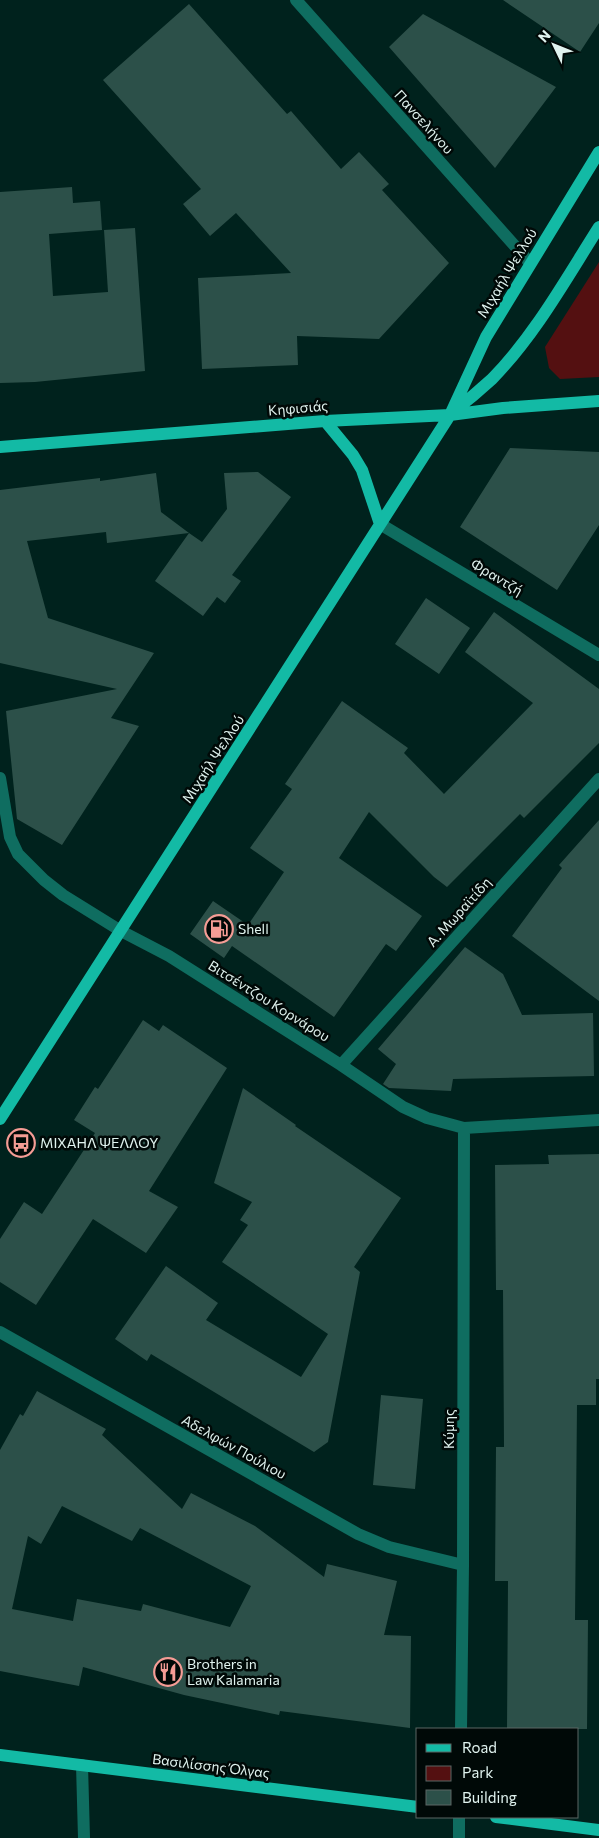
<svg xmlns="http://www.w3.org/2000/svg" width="599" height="1838" font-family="Commissioner,sans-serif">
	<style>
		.green { fill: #541011 }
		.building { fill: #2c5049; fill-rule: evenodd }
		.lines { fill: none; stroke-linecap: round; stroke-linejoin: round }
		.minor { stroke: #0f6d60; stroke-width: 12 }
		.major { stroke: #13baa5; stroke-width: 12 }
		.labels { text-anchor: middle; stroke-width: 5; stroke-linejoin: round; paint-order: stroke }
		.street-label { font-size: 14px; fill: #e0f3ef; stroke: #000907 }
		.poi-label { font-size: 14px; fill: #e0f3ef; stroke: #000907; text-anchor: start }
	</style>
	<rect width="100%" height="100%" fill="#00221d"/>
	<path class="green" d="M599 262V377L560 379 549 368 545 347Z"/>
	<path class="building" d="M503 0H599V23L580 52Z
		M189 4 287 114 291 111 341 169 359 152 389 184 382 190 449 263 379 339 297 336 298 365 202 369 198 278 291 273 236 213 210 236 183 204 201 189 103 80Z
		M423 14 556 87 495 168 389 47Z
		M72 187 73 203 100 201 102 230 49 234 53 296 108 292 104 230 135 228 145 371 35 382 0 383V192Z
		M510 448 599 452V525L557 590 460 527Z
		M258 472 291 497 232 575 241 581 225 603 217 597 203 616 155 581 189 533 202 542 227 509 224 473Z
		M156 473 161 512 189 533 107 543 106 532 27 541 48 618 154 653 111 718 139 726 62 845 17 819 6 711 117 689 0 663V490L100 478V481Z
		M426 598 470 628 439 674 395 644Z
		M494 612 599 689V743L524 818 520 814 447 887 434 877 369 812 339 858 422 916 396 951 386 944 334 1017 232 946 224 958 190 934 213 901 248 925 284 872 250 848 292 789 285 784 342 701 408 748 404 753 444 794 533 703 465 652Z
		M599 820V1001L512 936 562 868 559 865Z
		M465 947 503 974 522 1015 593 1013 594 1076 453 1079 451 1091 389 1088 383 1084 396 1064 378 1049Z
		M143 1020 159 1031 163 1025 227 1068 149 1191 178 1207 146 1253 93 1219 36 1305 0 1282V1239L24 1202 42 1214 95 1133 74 1120 95 1087 98 1089Z
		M243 1088 296 1125 295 1126 401 1198 354 1267 360 1272 328 1442 314 1452 151 1354 147 1361 115 1339 166 1266 218 1303 206 1320 301 1377 328 1334 222 1262 248 1225 240 1220 252 1202 214 1183Z
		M599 1154V1379H596V1405H577L575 1620H588L587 1729H507L508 1581H495L496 1447H504L503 1290H496L495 1165 549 1164 548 1155Z
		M37 1391 106 1429 102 1435 182 1509 191 1493 255 1526 324 1577 327 1564 397 1581 384 1635 411 1636 410 1728 280 1711 279 1715 184 1695 83 1667 79 1686 0 1671V1450L20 1414 23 1416ZM62 1506 132 1541 140 1528 251 1586 230 1627 143 1604 141 1611 77 1599 73 1621 12 1609 28 1536 41 1544Z
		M381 1395 423 1399 415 1489 373 1485Z"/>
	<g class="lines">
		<path class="minor" d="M296 0 530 263
			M380 524 599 655
			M0 778 10 837 18 854 44 880 63 895 121 931 169 956 341 1065 403 1107 427 1118 464 1128 599 1120
			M341 1065 599 779
			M0 1332 358 1534 389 1547 463 1565
			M461 1729 463 1565 464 1128
			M82 1765 84 1838
			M459 1817V1838"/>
		<path class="major" d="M454 411C467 401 480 390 492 379 535 335 566 279 599 227
			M325 421 353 455 362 470 380 524
			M0 447 325 421 450 415 503 408 599 401
			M0 1119 450 415 486 337 599 152
			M0 1755 418 1807
			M496 1817 599 1830"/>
	</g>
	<defs>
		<symbol id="fuel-ring" viewBox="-11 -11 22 22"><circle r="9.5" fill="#000907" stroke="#f59c95" stroke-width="1.5"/><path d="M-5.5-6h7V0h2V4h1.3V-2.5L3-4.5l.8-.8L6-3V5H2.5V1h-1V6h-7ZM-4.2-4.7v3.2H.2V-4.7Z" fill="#f59c95"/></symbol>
		<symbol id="bus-ring" viewBox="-11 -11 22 22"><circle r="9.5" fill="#000907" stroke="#f59c95" stroke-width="1.5"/><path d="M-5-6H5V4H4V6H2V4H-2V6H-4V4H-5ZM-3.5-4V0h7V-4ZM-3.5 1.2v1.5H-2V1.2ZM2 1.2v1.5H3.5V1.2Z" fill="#f59c95"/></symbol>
		<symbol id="restaurant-ring" viewBox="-11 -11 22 22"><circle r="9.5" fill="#000907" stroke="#f59c95" stroke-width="1.5"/><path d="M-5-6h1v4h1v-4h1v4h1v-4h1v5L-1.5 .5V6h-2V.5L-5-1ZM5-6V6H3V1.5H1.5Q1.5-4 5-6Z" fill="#f59c95"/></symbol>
	</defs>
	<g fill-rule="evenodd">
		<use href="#fuel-ring" x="203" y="913" width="32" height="32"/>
		<use href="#bus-ring" x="5" y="1127" width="32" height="32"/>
		<use href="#restaurant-ring" x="152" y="1656" width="32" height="32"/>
	</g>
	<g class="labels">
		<g class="street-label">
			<text transform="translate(424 122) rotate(48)" y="5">Πανσελήνου</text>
			<text transform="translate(507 273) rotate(-59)" y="5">Μιχαήλ Ψελλού</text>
			<text transform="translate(298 408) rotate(-5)" y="5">Κηφισιάς</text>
			<text transform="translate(497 577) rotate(31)" y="5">Φραντζή</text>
			<text transform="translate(213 759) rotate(-57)" y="5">Μιχαήλ Ψελλού</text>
			<text transform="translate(459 912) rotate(-48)" y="5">Α. Μωραϊτίδη</text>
			<text transform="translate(269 1001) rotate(32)" y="5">Βιτσέντζου Κορνάρου</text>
			<text transform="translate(449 1429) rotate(-90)" y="5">Κύμης</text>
			<text transform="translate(234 1447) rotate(29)" y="5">Αδελφών Πούλιου</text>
			<text transform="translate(211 1766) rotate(7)" y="5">Βασιλίσσης Όλγας</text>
		</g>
		<g class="poi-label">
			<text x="238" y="934">Shell</text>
			<text x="40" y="1148">ΜΙΧΑΗΛ ΨΕΛΛΟΥ</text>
			<text x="187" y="1669">Brothers in<tspan x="187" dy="16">Law Kalamaria</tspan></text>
		</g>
	</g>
	<rect x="416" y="1728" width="162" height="90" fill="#000907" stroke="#5a6764"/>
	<rect x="426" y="1744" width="25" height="8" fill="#13baa5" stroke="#5a6764"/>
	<text x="462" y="1753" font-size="15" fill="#e0f3ef">Road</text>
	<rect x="426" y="1766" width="25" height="15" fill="#541011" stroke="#5a6764"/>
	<text x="462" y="1778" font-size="15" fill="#e0f3ef">Park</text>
	<rect x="426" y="1790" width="25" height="15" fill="#2c5049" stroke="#5a6764"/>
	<text x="462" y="1803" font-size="15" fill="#e0f3ef">Building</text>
	<g transform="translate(554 45) rotate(313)" stroke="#000907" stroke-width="4" paint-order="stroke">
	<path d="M0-4L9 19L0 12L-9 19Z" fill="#e0f3ef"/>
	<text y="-8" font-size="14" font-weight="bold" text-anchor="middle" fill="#e0f3ef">N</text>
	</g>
</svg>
